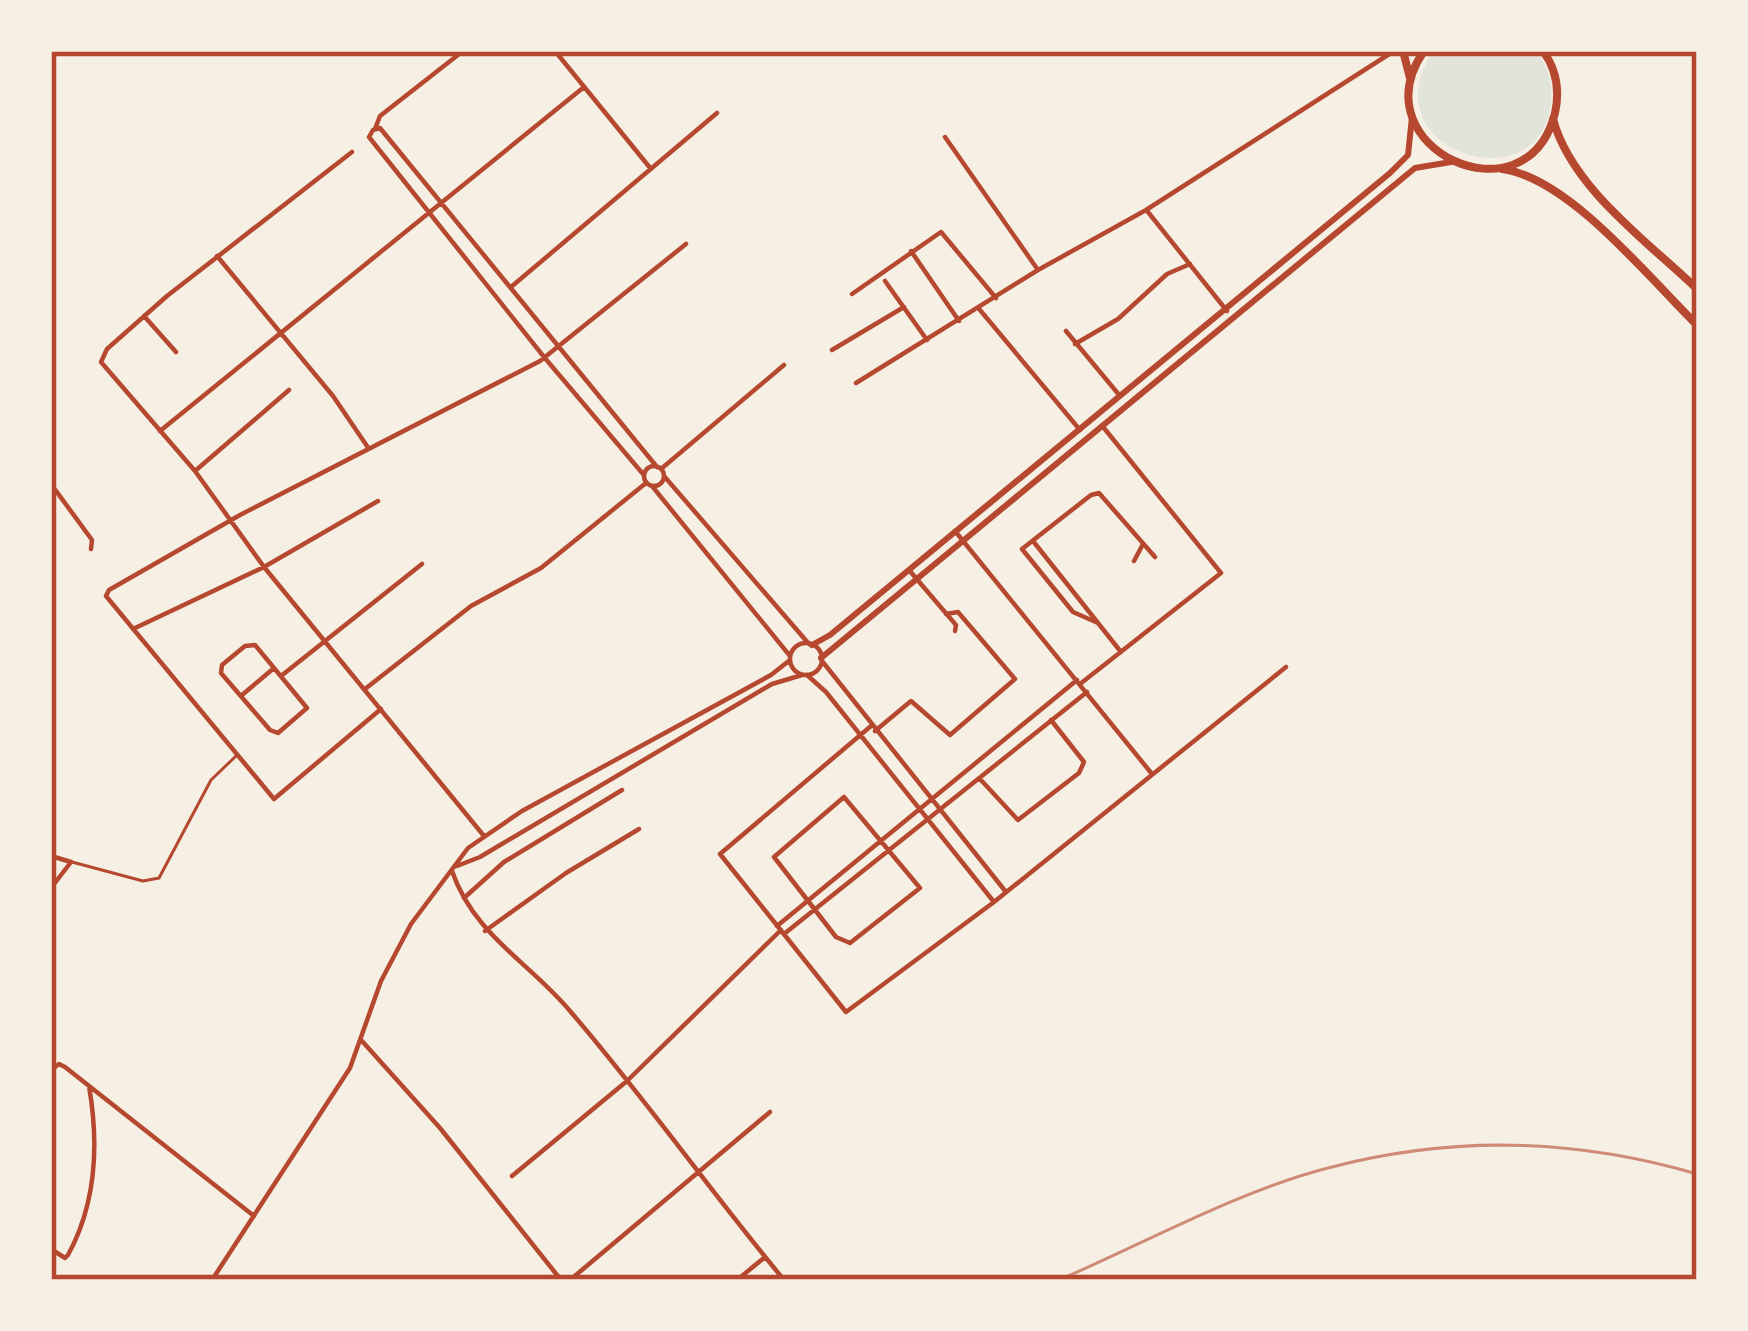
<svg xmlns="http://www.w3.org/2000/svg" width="1748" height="1331" font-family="'Work Sans',sans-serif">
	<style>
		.green { fill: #e2e4dc }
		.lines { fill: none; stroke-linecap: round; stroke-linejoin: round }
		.service { stroke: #b5482f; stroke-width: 3 }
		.minor { stroke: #b5482f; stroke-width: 4.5 }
		.tertiary { stroke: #b5482f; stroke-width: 6 }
		.primary { stroke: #b5482f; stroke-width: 8 }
		.rail { stroke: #cf8b77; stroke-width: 3 }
		.neatline { fill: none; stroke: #b5482f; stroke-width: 4.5 }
	</style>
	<rect width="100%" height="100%" fill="#f6efe4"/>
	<path class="green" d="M1434 51H1536C1548 65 1553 85 1551 103 1538 208 1365 147 1434 51Z"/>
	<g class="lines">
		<path class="service" d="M72 862 143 881 159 878 211 780 236 756"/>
		<path class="minor" d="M555 51 651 169
			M375 129 380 116 463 51
			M945 137 1038 270
			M352 152 167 296 107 349 101 362 195 471 264 567 484 836
			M1148 212 1227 311
			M911 251 959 321
			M217 256 333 396 369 449
			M885 281 927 340
			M511 287 717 113
			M852 294 941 232 996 298
			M980 310 1080 430
			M144 316 176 352
			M1066 331 1120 396
			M1075 344 1118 319 1167 274 1190 264
			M832 350 904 307
			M856 383 1038 270 1146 210 1394 51
			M160 431 584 87
			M644 476a10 10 0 1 1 20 0a10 10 0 1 1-20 0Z
			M661 469 784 365
			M195 471 289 390
			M643 474 544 357 369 137 373 130 380 128 657 467
			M664 476 809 644
			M51 484 92 540 91 549
			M652 486 790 656
			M955 531 1152 774
			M1033 541 1121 652
			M1134 561 1143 544
			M909 570 956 625 955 631
			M1098 623 1073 612 1022 549 1091 495 1099 493 1155 557
			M133 629 264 567 378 501
			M790 659a16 16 0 1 1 32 0a16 16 0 1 1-32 0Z
			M255 645 307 708 278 733 270 730 221 673 222 665 245 646Z
			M822 661 1006 892
			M807 675 826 692 994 902
			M281 676 422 564
			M1080 684 1221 573 1104 428
			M365 689 471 606 541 568 646 483
			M242 695 274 668
			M381 709 274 799 106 596 109 590 240 515 540 361 686 244
			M871 726 720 854 846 1012 994 902 1286 667
			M875 731 911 701 950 735 1015 679 958 612 946 614
			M980 779 1018 820 1079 773 1084 762 1051 720
			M844 797 920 888 850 943 836 937 774 857Z
			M51 856 71 862 51 888
			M457 866 480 857 772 684 802 675
			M452 871C474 935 529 962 570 1011 645 1098 711 1192 784 1280
			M464 898 504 862 622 790
			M777 926 1077 680
			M485 931 566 873 639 829
			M784 934 1087 692
			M362 1041 440 1128 561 1280
			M51 1070 59 1064 65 1067 254 1216
			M512 1176 627 1081 781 930
			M51 1249 65 1258 68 1255C97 1202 99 1144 89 1086
			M212 1280 350 1068 381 981 411 924 468 848 522 811 771 675 790 660
			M570 1280 770 1112
			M737 1280 765 1257"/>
		<path class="tertiary" d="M812 645 830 635 1390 173 1408 155 1412 117
			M821 658 1415 168 1451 162"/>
		<path class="primary" d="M1403 51 1410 78
			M1424 51C1357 148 1527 226 1555 113 1560 90 1557 70 1543 51
			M1553 119C1571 187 1647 241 1697 289
			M1502 169C1569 178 1648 277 1697 325"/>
		<path class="rail" d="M1059 1280C1145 1243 1238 1191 1328 1168 1452 1135 1574 1138 1697 1174"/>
	</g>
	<rect width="1748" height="1331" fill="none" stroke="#f6efe4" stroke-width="108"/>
	<rect x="54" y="54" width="1640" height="1223" class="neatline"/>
</svg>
